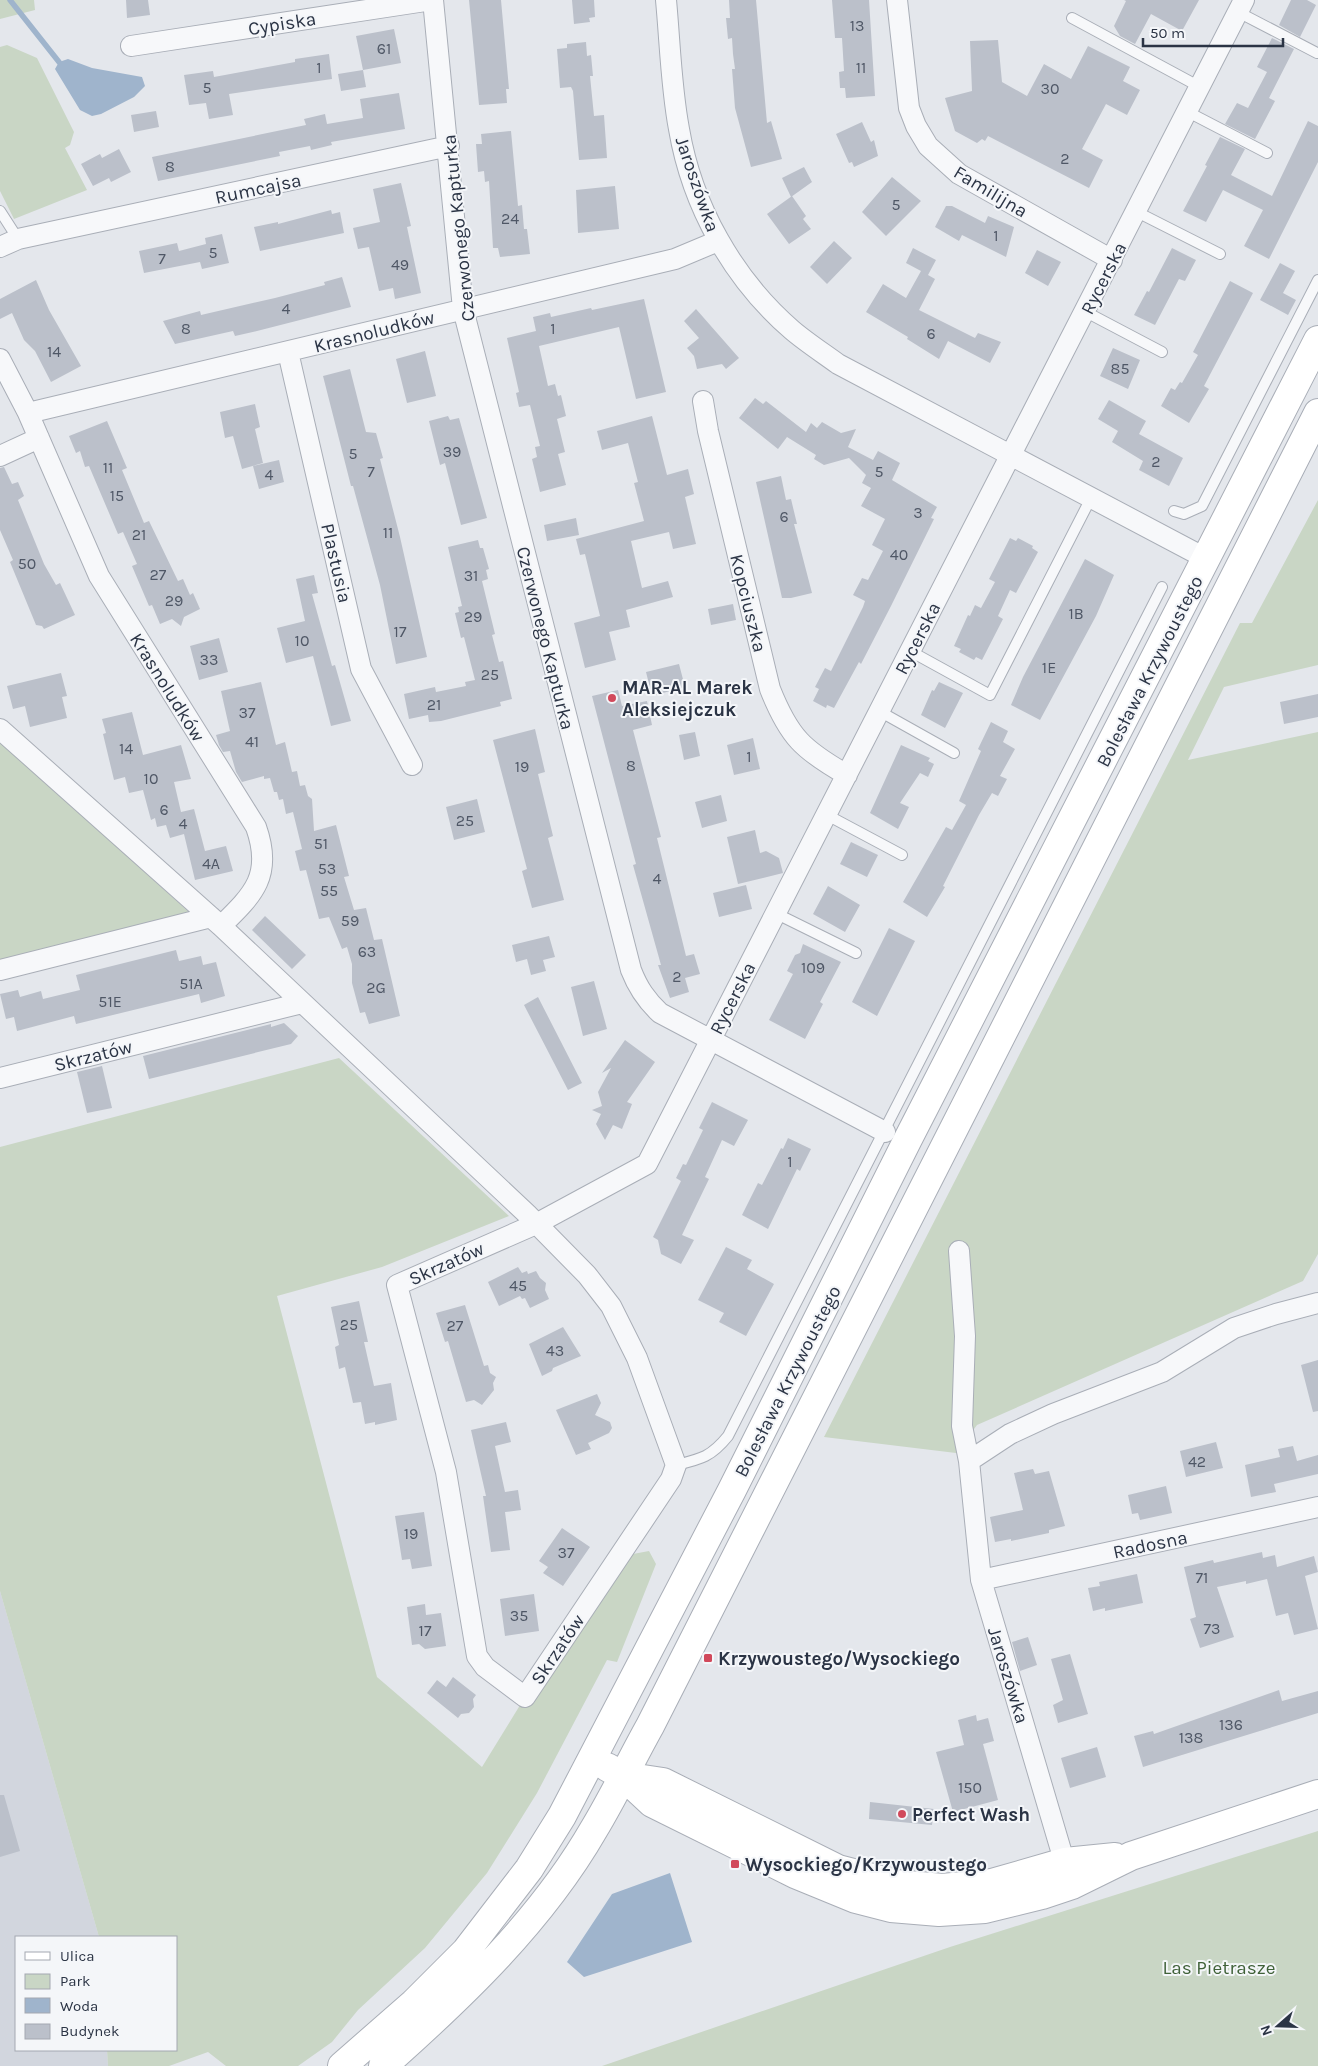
<svg xmlns="http://www.w3.org/2000/svg" width="1318" height="2066" font-family="Karla,sans-serif">
	<style>
		.built { fill: #d2d6de }
		.green { fill: #c9d6c5 }
		.water { fill: #9fb4cc }
		.lines { fill: none; stroke-linecap: round; stroke-linejoin: round }
		.stream { stroke: #9fb4cc; stroke-width: 5.5 }
		.building { fill: #bbc0ca }
		.lane-casing { stroke: #a9aeb7; stroke-width: 12 }
		.street-casing { stroke: #a9aeb7; stroke-width: 22 }
		.secondary-casing { stroke: #a9aeb7; stroke-width: 30 }
		.lane { stroke: #f7f8fa; stroke-width: 10 }
		.street { stroke: #f7f8fa; stroke-width: 20 }
		.secondary { stroke: #fff; stroke-width: 28 }
		.poi-dot { fill: #d1495b; stroke: #f4f6f9; stroke-width: 2 }
		.labels { text-anchor: middle; stroke-width: 4; stroke-linejoin: round; paint-order: stroke }
		.number-label { font-size: 16px; fill: #4f5766 }
		.street-label { font-size: 19px; fill: #2b3445; stroke: #f4f6f9 }
		.poi-label { font-size: 19px; font-weight: bold; fill: #2b3445; stroke: #f4f6f9; text-anchor: start }
		.park-label { font-size: 19px; fill: #3f6138; stroke: #f4f6f9 }
	</style>
	<rect width="100%" height="100%" fill="#e4e7ec"/>
	<path class="built" d="M0 1591 99 1937H16V2050H107L108 2066H0Z"/>
	<path class="green" d="M0 0H34L35 10 0 19Z
		M7 45 37 58 74 132 70 145 65 148 87 190 14 219 0 191V47Z
		M1318 500V665L1224 687 1188 760 1318 732V1254L1303 1281 977 1425 956 1453 824 1437 1240 623H1252Z
		M0 741 190 913 0 966Z
		M339 1058 509 1216 382 1267 277 1296 377 1677 482 1767 525 1697 633 1554 649 1551 656 1564 617 1662 607 1660 537 1793 487 1873 425 1948 358 2010 332 2042 298 2066H226L208 2052 169 2066H108L107 2050H176V1937H99L0 1591V1147Z
		M1318 1831V2066H602L950 1947Z"/>
	<path class="water" d="M68 59 92 68 142 77 145 86 134 97 101 114 92 116 80 110 55 69 59 62Z
		M670 1873 692 1942 584 1977 567 1962 612 1894Z"/>
	<g class="lines">
		<path class="stream" d="M10 0 59 62"/>
	</g>
	<path class="building" d="M126 0H148L150 15 127 18Z
		M469 0H501L509 89H506L507 103 479 105Z
		M572 0H594L595 17 589 18 590 22 574 24Z
		M729 0H756L767 123 771 121 782 159 751 167 735 108 732 69H735L733 54 732 38 728 39 726 18H730Z
		M832 0H869L875 96 846 98 845 88H840L839 72 844 71 842 38H835Z
		M1124 0H1199L1182 31 1151 14 1135 44 1120 36 1114 26 1126 1Z
		M1291 0H1307L1316 5 1300 37 1279 25Z
		M394 29 401 63 363 70 356 36Z
		M1272 38 1294 49 1269 98 1275 101 1255 139 1225 124 1237 103 1248 108 1267 72 1257 67Z
		M998 40 1002 82 1027 96 1044 64 1071 79 1088 46 1130 67 1123 81 1140 90 1127 115 1106 104 1082 149 1103 160 1089 188 988 136 985 141 982 139 977 143 955 131 945 98 972 91 970 41Z
		M586 42 587 56 591 55 593 76H590L594 116 604 115 607 158 579 160 573 91 571 87 560 88 557 49 567 48V44Z
		M329 54 332 79 229 94 233 115 209 119 206 103 189 105 184 75 213 71 214 77 295 62V59Z
		M363 70 366 87 341 91 338 74Z
		M399 93 405 129 331 142 332 145 311 150 310 146 279 152 280 156 158 181 152 157 306 125 304 119 325 114 327 124 363 118 360 99Z
		M156 111 159 127 134 132 131 115Z
		M1308 121 1318 126V162L1269 259 1244 246 1263 210 1223 190 1206 222 1183 211 1207 166 1205 165 1220 137 1245 149 1231 175 1272 196Z
		M862 122 871 142 874 140 878 156 854 167 852 162 849 163 836 134Z
		M511 131 518 206 522 205 524 229H527L530 254 500 257 498 248H493L489 181 485 182 484 171 478 172 476 144H482L481 134Z
		M119 149 131 172 111 182 109 178 93 186 81 164 100 154 102 158Z
		M804 167 812 182 791 197 782 178Z
		M892 177 921 201 886 236 862 212Z
		M401 183 411 226 407 227 421 293 395 299 393 288 379 291 369 247 358 249 353 228 380 222 373 189Z
		M615 186 619 229 578 233 576 190Z
		M792 196 806 216 803 219 811 229 789 244 767 214Z
		M946 206H952L985 223 988 216 1014 227 1006 257 962 235 959 241 935 227Z
		M331 210 332 214 340 212 344 233 260 251 254 227 278 222V224Z
		M222 234 229 263 202 269 200 262 144 273 139 251 177 243 179 251 206 244 205 238Z
		M834 241 852 258 827 284 810 267Z
		M913 248 936 260 928 275 935 279 919 310 975 338 978 333 1001 342 990 363 948 341 939 359 907 339 908 337 866 312 883 284 906 298 921 271 906 263Z
		M1172 248 1196 260 1185 281 1179 279 1155 325 1134 315 1147 291 1149 292Z
		M1037 250 1061 262 1048 286 1025 273Z
		M1280 263 1295 271 1283 293 1296 300 1288 315 1260 300Z
		M342 277 351 307 257 331 235 336 233 331 175 344 163 321 200 311 201 315 275 298 325 285 324 282Z
		M36 280 49 310 81 366 51 382 35 351 24 340 12 313 0 319V299Z
		M1230 281 1253 293 1204 386 1209 389 1189 423 1161 406 1171 388 1175 390 1180 382 1182 383 1198 355 1193 352Z
		M644 299 666 392 636 399 619 327 539 346 548 386 555 384 558 396 561 395 566 416 557 419 565 452 558 454 566 485 540 492 532 459 537 457 535 447 540 446 530 405 519 407 516 393 519 392 507 338 536 331 533 317 550 313 551 317 591 308 592 310Z
		M696 309 739 358 726 369 722 364 697 369 694 356 687 348 699 338 684 321Z
		M1113 348 1140 360 1128 389 1100 376Z
		M425 351 436 396 407 403 396 359Z
		M350 369 366 432 376 433 383 458 380 459 400 537 427 657 396 664 380 585 353 486H351L323 376Z
		M755 398 763 404 766 401 806 432 811 423 817 428 822 422 841 433 856 429 848 447 873 460 878 451 900 463 892 480 937 507 931 518 934 519 891 606 861 664 859 662 834 708 827 705 826 708 813 701 819 689 815 687 825 668 831 671 863 607 865 601 853 595 862 578 868 580 883 551 872 545 885 519 861 506 871 488 862 483 866 475 849 458 824 465 814 459 816 455 787 437 778 449 739 418Z
		M1109 400 1146 421 1139 434 1183 458 1169 486 1139 470 1143 461 1112 442 1118 431 1098 419Z
		M255 404 260 427 255 429 263 463 242 469 233 436 225 438 220 412Z
		M448 416 450 420 459 418 487 518 461 525 445 463 440 465 429 421Z
		M652 416 667 475 688 469 694 494 685 497 696 544 673 549 669 532 631 541 642 588 668 581 673 597 626 610 630 627 609 632 616 660 585 668 574 623 600 616 585 554 580 555 576 539 644 521 634 483 638 482 628 443 602 450 597 431Z
		M107 421 127 468 122 470 144 523 149 521 178 581 183 579 190 595 193 593 200 609 184 617 181 626 172 619 160 624 152 605 149 606 132 566 137 564 123 532 118 534 89 466 85 467 80 451 76 453 69 436Z
		M279 460 284 482 259 489 253 466Z
		M4 467 12 484 18 482 24 496 18 500 44 564 56 585 60 583 75 615 44 629 42 626 36 625 10 562 13 560 0 530V468Z
		M781 476 786 500 791 499 797 524H794L812 593 791 598H782L756 482Z
		M576 518 579 535 547 541 544 525Z
		M1010 538 1016 541 1018 538 1033 546 1032 548 1038 552 1016 593 1010 590 998 616 1003 619 982 660 976 657 974 660 959 652 961 649 954 646 968 615 970 616 975 605 981 608 995 582 989 579Z
		M478 540 480 548H483L489 569 486 570 488 579 482 581 495 634 492 635 499 662 503 661 512 699 500 702 501 706 441 721 429 722 428 715 409 719 404 694 435 687 436 692 466 686 465 682 475 680 464 637 461 638 455 613 459 612 458 607 462 606 448 547Z
		M1085 559 1114 575 1096 616 1040 720 1011 705 1023 677Z
		M314 575 318 593 312 594 332 666 335 665 351 721 331 726 313 656 286 663 277 628 305 621 296 579Z
		M733 604 736 620 711 625 708 609Z
		M219 638 228 672 199 680 190 646Z
		M679 664 685 687 652 696 646 672Z
		M61 673 67 696 62 697 67 718 30 727 25 706 13 709 7 686Z
		M261 682 276 745 285 742 292 772 297 771 300 786 305 785 308 796 312 799 314 831 336 825 349 876 344 877 354 910 366 908 374 940 382 939 400 1016 369 1024 365 1012 360 1013 352 983V964L347 947 342 949 329 917 319 919 306 870 300 871 295 851 302 849 293 812 286 814 283 799 279 800 277 792H274L270 778 264 779V776L242 782 236 772 230 751 223 752 219 745 216 735 230 731 221 691Z
		M939 682 963 693 945 728 921 715 932 690 934 691Z
		M618 690 622 706 647 701 652 725 633 730 661 837 657 838 686 956 694 954 700 974 685 978 689 992 670 998 658 965H661L633 865 636 864 592 696Z
		M1318 694V717L1284 724 1280 702Z
		M132 712 143 755 181 745 191 779 174 782 181 812 194 809 205 851 226 846 233 871 195 880 184 834 170 838 166 825 157 827 155 818 151 820 143 790 129 793 125 777 114 780 103 734 106 733 102 719Z
		M991 722 1008 731 1003 742 1015 749 1000 776 1007 779 998 796 992 793 979 815 943 886 945 887 927 917 903 902 946 827 952 830 966 805 959 801 981 751 978 749Z
		M535 729 545 772 538 774 553 836 548 838 564 900 532 908 522 871 527 869 493 740Z
		M695 732 700 756 684 760 679 735Z
		M753 738 760 769 734 775 727 745Z
		M901 745 930 758 928 761 934 764 928 777 920 773 900 803 909 807 898 829 870 813Z
		M721 795 727 821 702 828 695 802Z
		M477 799 485 832 454 840 446 807Z
		M755 830 760 853 766 851 779 858 783 873 738 884 727 837Z
		M851 842 878 855 867 877 840 864Z
		M746 885 752 909 719 917 713 893Z
		M828 886 860 905 845 932 813 914Z
		M265 916 306 955 292 969 252 930Z
		M889 928 915 941 877 1016 852 1002Z
		M549 936 555 957 543 960 546 971 531 975 527 959 516 962 512 945Z
		M803 944 841 962 820 1002 823 1004 805 1039 769 1020 793 974 787 971 795 955 800 953Z
		M176 950 179 961 201 956 203 965 216 962 225 996 201 1003 199 994 76 1024 74 1016 17 1031 14 1017 6 1019 0 994 18 990 20 997 41 991 43 999 80 990 76 975Z
		M594 981 607 1029 583 1036 571 987Z
		M538 997 582 1083 568 1090 524 1005Z
		M284 1023 298 1036 291 1044 149 1079 143 1056 271 1024V1027Z
		M625 1040 655 1062 627 1102 632 1104 622 1129 613 1125 605 1140 596 1124 601 1114 592 1110 602 1106 598 1092 611 1068 602 1073Z
		M102 1066 112 1108 87 1113 77 1072Z
		M712 1102 748 1120 734 1146 722 1140 705 1177 709 1179 682 1235 694 1240 681 1264 661 1254 658 1240 653 1237 681 1181 676 1178 683 1164 686 1165 703 1130 699 1128Z
		M788 1138 811 1149 800 1171 797 1169 768 1229 742 1215 758 1183 762 1185 781 1148 783 1149Z
		M726 1247 752 1260 747 1269 774 1284 746 1336 719 1322 724 1313 698 1300Z
		M518 1267 522 1273 527 1271 528 1274 536 1271 540 1278 546 1283 545 1290 549 1299 530 1308 525 1298 522 1299 520 1296 499 1306 488 1282Z
		M359 1301 368 1342H364L374 1386 391 1383 397 1420 375 1425V1422L365 1424 361 1402 353 1403 345 1367 339 1369 335 1347 339 1345 331 1307Z
		M465 1305 484 1366 488 1365 490 1373 496 1377 493 1383 494 1390 482 1405 474 1400 466 1402 448 1341 445 1342 436 1313Z
		M563 1327 581 1356 553 1368 552 1371 542 1376 529 1344Z
		M1318 1360V1411L1313 1412 1301 1365Z
		M597 1394 601 1403 595 1415 610 1422 612 1428 609 1433 588 1443 591 1449 576 1455 556 1410Z
		M506 1422 511 1442 495 1446 505 1492 518 1490 521 1510 505 1512 510 1550 491 1552 483 1496H486L471 1430Z
		M1216 1442 1223 1468 1186 1477 1180 1451Z
		M1293 1446 1297 1461 1318 1455V1474L1274 1484 1276 1492 1251 1497 1245 1465 1280 1457 1278 1449Z
		M1033 1469 1035 1474 1049 1471 1065 1526 1049 1530V1533L1011 1541V1539L995 1542 990 1517 1023 1510 1014 1473Z
		M1166 1486 1172 1513 1140 1520 1138 1513 1132 1514 1128 1495Z
		M424 1512 432 1566 412 1569 410 1559 402 1560 395 1516Z
		M562 1528 590 1547 563 1586 543 1573 548 1567 539 1561Z
		M1262 1552 1263 1558 1275 1555 1277 1567 1314 1556 1318 1572 1305 1576 1318 1629 1294 1635 1288 1613 1276 1616 1267 1579 1246 1584V1581L1217 1587 1234 1637 1200 1648 1190 1619 1196 1617 1184 1567 1213 1560 1214 1563Z
		M1137 1574 1143 1603 1105 1611V1608L1093 1611 1088 1588 1100 1586 1099 1582Z
		M534 1594 539 1631 505 1636 500 1599Z
		M425 1604 426 1615 441 1613 446 1646 425 1649 419 1644 412 1645 407 1607Z
		M1028 1637 1037 1665 1020 1671 1012 1642Z
		M1070 1654 1088 1714 1058 1723 1053 1705 1063 1700 1051 1659Z
		M453 1677 476 1695 473 1699 474 1707 469 1713 461 1714 458 1718 427 1693 437 1680 446 1687Z
		M1279 1690 1282 1701 1318 1691V1713L1143 1767 1134 1736 1153 1731 1154 1734Z
		M976 1715 977 1721 988 1718 994 1741 983 1744 998 1800 953 1812 936 1752 964 1745 958 1720Z
		M1097 1747 1106 1777 1070 1788 1061 1758Z
		M0 1795H4L20 1851 0 1857Z
		M870 1802 934 1809 932 1825 869 1819Z"/>
	<g class="lines">
		<defs>
			<path id="lane" d="M1238 12 1317 53
				M1072 18 1200 87
				M1188 112 1267 153
				M0 211 18 239
				M1137 212 1220 254
				M1086 312 1162 352
				M1174 511 1184 514 1202 506 1318 280
				M910 651 990 695 1091 498
				M879 711 954 753
				M827 815 902 855
				M775 913 856 953
				M676 1465C701 1459 711 1457 728 1436L1162 587"/>
			<path id="street" d="M433 0 463 309 631 970C638 988 646 1000 660 1013L885 1132
				M666 0C670 42 671 87 679 129 692 206 733 279 792 330 806 342 823 353 838 364L1207 559
				M897 0 909 108 916 126 928 146 959 174 1112 260
				M131 46 432 0
				M0 247 18 239 449 146
				M288 352 361 669 412 765
				M0 359 28 413 99 576 256 827C273 875 254 894 221 926
				M703 401 708 431 770 689C789 737 803 750 847 775
				M28 413 675 259 718 241
				M0 456 39 438
				M0 729 221 926 527 1214 587 1275 611 1306 637 1358 676 1465 671 1479 525 1697 485 1667 477 1656 446 1472 397 1285 536 1224 647 1164 1244 0
				M0 970 211 917
				M0 1078 302 1003
				M959 1251 965 1336 962 1426 969 1461
				M981 1580 1318 1507
				M1068 1874 981 1580 969 1461 1010 1434 1053 1414 1162 1372 1234 1328 1276 1314 1318 1303"/>
			<path id="secondary" d="M607 1767 623 1776 652 1803 795 1874 856 1899 891 1908 939 1912 985 1909 1042 1895 1072 1885 1131 1856 1318 1794
				M623 1776 663 1782 838 1869 896 1884 943 1888 992 1883 1065 1862 1115 1857
				M342 2066 414 2003 466 1951 529 1869 562 1816 732 1490 908 1139 1318 340
				M383 2066C462 1996 541 1921 594 1829 614 1796 631 1760 650 1726L1318 413"/>
		</defs>
		<use href="#lane" class="lane-casing"/>
		<use href="#street" class="street-casing"/>
		<use href="#secondary" class="secondary-casing"/>
		<use href="#lane" class="lane"/>
		<use href="#street" class="street"/>
		<use href="#secondary" class="secondary"/>
	</g>
	<g class="poi-dot">
		<circle cx="612" cy="698" r="5"/>
		<rect x="703" y="1653" width="10" height="10" rx="2.5"/>
		<circle cx="902" cy="1814" r="5"/>
		<rect x="730" y="1859" width="10" height="10" rx="2.5"/>
	</g>
	<g class="labels">
		<g class="number-label">
			<text x="857" y="31">13</text>
			<text x="384" y="54">61</text>
			<text x="319" y="73">1</text>
			<text x="861" y="73">11</text>
			<text x="207" y="93">5</text>
			<text x="1050" y="94">30</text>
			<text x="1065" y="164">2</text>
			<text x="170" y="172">8</text>
			<text x="896" y="210">5</text>
			<text x="510" y="224">24</text>
			<text x="996" y="241">1</text>
			<text x="213" y="258">5</text>
			<text x="162" y="264">7</text>
			<text x="400" y="270">49</text>
			<text x="286" y="314">4</text>
			<text x="186" y="334">8</text>
			<text x="553" y="334">1</text>
			<text x="931" y="339">6</text>
			<text x="54" y="357">14</text>
			<text x="1120" y="374">85</text>
			<text x="452" y="457">39</text>
			<text x="353" y="459">5</text>
			<text x="1156" y="467">2</text>
			<text x="108" y="473">11</text>
			<text x="371" y="477">7</text>
			<text x="879" y="477">5</text>
			<text x="269" y="480">4</text>
			<text x="117" y="501">15</text>
			<text x="918" y="518">3</text>
			<text x="784" y="522">6</text>
			<text x="388" y="538">11</text>
			<text x="139" y="540">21</text>
			<text x="899" y="560">40</text>
			<text x="27" y="569">50</text>
			<text x="158" y="580">27</text>
			<text x="471" y="581">31</text>
			<text x="174" y="606">29</text>
			<text x="1076" y="619">1B</text>
			<text x="473" y="622">29</text>
			<text x="400" y="637">17</text>
			<text x="302" y="646">10</text>
			<text x="209" y="665">33</text>
			<text x="1049" y="673">1E</text>
			<text x="490" y="680">25</text>
			<text x="434" y="710">21</text>
			<text x="247" y="718">37</text>
			<text x="252" y="747">41</text>
			<text x="126" y="754">14</text>
			<text x="749" y="762">1</text>
			<text x="631" y="771">8</text>
			<text x="522" y="772">19</text>
			<text x="151" y="784">10</text>
			<text x="164" y="815">6</text>
			<text x="465" y="826">25</text>
			<text x="183" y="829">4</text>
			<text x="321" y="849">51</text>
			<text x="211" y="869">4A</text>
			<text x="327" y="874">53</text>
			<text x="657" y="884">4</text>
			<text x="329" y="896">55</text>
			<text x="350" y="926">59</text>
			<text x="367" y="957">63</text>
			<text x="813" y="973">109</text>
			<text x="677" y="982">2</text>
			<text x="191" y="989">51A</text>
			<text x="376" y="993">2G</text>
			<text x="110" y="1007">51E</text>
			<text x="790" y="1167">1</text>
			<text x="518" y="1291">45</text>
			<text x="349" y="1330">25</text>
			<text x="455" y="1331">27</text>
			<text x="555" y="1356">43</text>
			<text x="1197" y="1467">42</text>
			<text x="411" y="1539">19</text>
			<text x="566" y="1558">37</text>
			<text x="1202" y="1583">71</text>
			<text x="519" y="1621">35</text>
			<text x="1212" y="1634">73</text>
			<text x="425" y="1636">17</text>
			<text x="1231" y="1730">136</text>
			<text x="1191" y="1743">138</text>
			<text x="970" y="1793">150</text>
		</g>
		<g class="street-label">
			<text transform="translate(282 23) rotate(-9)" y="7">Cypiska</text>
			<text transform="translate(698 184) rotate(71)" y="7">Jaroszówka</text>
			<text transform="translate(258 188) rotate(-12)" y="7">Rumcajsa</text>
			<text transform="translate(991 191) rotate(31)" y="7">Familijna</text>
			<text transform="translate(458 228) rotate(-96)" y="7">Czerwonego Kapturka</text>
			<text transform="translate(1103 278) rotate(-63)" y="7">Rycerska</text>
			<text transform="translate(374 331) rotate(-14)" y="7">Krasnoludków</text>
			<text transform="translate(337 563) rotate(77)" y="7">Plastusia</text>
			<text transform="translate(749 603) rotate(76)" y="7">Kopciuszka</text>
			<text transform="translate(546 638) rotate(76)" y="7">Czerwonego Kapturka</text>
			<text transform="translate(917 638) rotate(-63)" y="7">Rycerska</text>
			<text transform="translate(1149 671) rotate(-63)" y="7">Bolesława Krzywoustego</text>
			<text transform="translate(168 687) rotate(58)" y="7">Krasnoludków</text>
			<text transform="translate(732 998) rotate(-63)" y="7">Rycerska</text>
			<text transform="translate(93 1055) rotate(-14)" y="7">Skrzatów</text>
			<text transform="translate(446 1263) rotate(-24)" y="7">Skrzatów</text>
			<text transform="translate(787 1381) rotate(-63)" y="7">Bolesława Krzywoustego</text>
			<text transform="translate(1150 1544) rotate(-12)" y="7">Radosna</text>
			<text transform="translate(557 1649) rotate(-56)" y="7">Skrzatów</text>
			<text transform="translate(1009 1675) rotate(73)" y="7">Jaroszówka</text>
		</g>
		<g class="poi-label">
			<text x="622" y="694">MAR-AL Marek<tspan x="622" dy="22">Aleksiejczuk</tspan></text>
			<text x="718" y="1665">Krzywoustego/Wysockiego</text>
			<text x="912" y="1821">Perfect Wash</text>
			<text x="745" y="1871">Wysockiego/Krzywoustego</text>
		</g>
		<g class="park-label">
			<text x="1219" y="1974">Las Pietrasze</text>
		</g>
	</g>
	<rect x="15" y="1936" width="162" height="115" fill="#f4f6f9" stroke="#a4a8b1"/>
	<rect x="25" y="1952" width="25" height="8" fill="#ffffff" stroke="#a4a8b1"/>
	<text x="60" y="1961" font-size="15" fill="#2b3445">Ulica</text>
	<rect x="25" y="1974" width="25" height="15" fill="#c9d6c5" stroke="#a4a8b1"/>
	<text x="60" y="1986" font-size="15" fill="#2b3445">Park</text>
	<rect x="25" y="1998" width="25" height="15" fill="#9fb4cc" stroke="#a4a8b1"/>
	<text x="60" y="2011" font-size="15" fill="#2b3445">Woda</text>
	<rect x="25" y="2024" width="25" height="15" fill="#bbc0ca" stroke="#a4a8b1"/>
	<text x="60" y="2036" font-size="15" fill="#2b3445">Budynek</text>
	<g transform="translate(1278 2026) rotate(250)" stroke="#f4f6f9" stroke-width="4" paint-order="stroke">
	<path d="M0-4L9 19L0 12L-9 19Z" fill="#2b3445"/>
	<text y="-8" font-size="14" font-weight="bold" text-anchor="middle" fill="#2b3445">N</text>
	</g>
	<path d="M1143 38v8h140v-8" fill="none" stroke="#2b3445" stroke-width="2.5"/>
	<text x="1150" y="38" font-size="15" fill="#2b3445" stroke="#f4f6f9" stroke-width="4" paint-order="stroke">50 m</text>
</svg>
